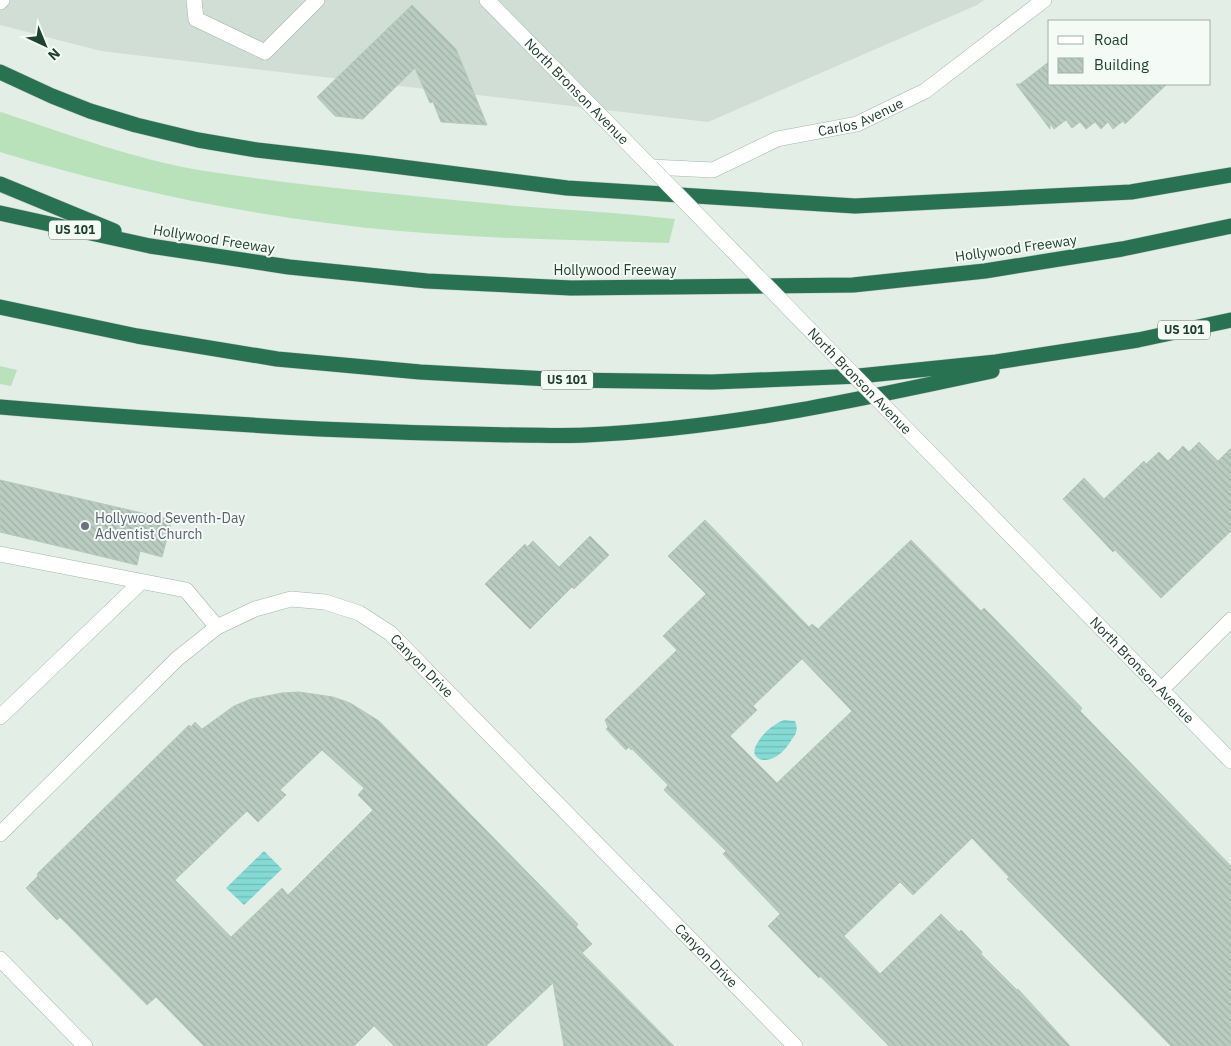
<svg xmlns="http://www.w3.org/2000/svg" width="1231" height="1046" font-family="'IBM Plex Sans',sans-serif">
	<style>
		.built { fill: #d0ded5 }
		.grass { fill: #b9e2bb }
		.water { fill: url(#water-rules) }
		.building { fill: url(#building-back-hatch); stroke: #b4c9bb; fill-rule: evenodd }
		.lines { fill: none; stroke-linecap: round; stroke-linejoin: round }
		.lane-casing { stroke: #a4b7ac; stroke-width: 16 }
		.street-casing { stroke: #a4b7ac; stroke-width: 16 }
		.secondary-casing { stroke: #a2beae; stroke-width: 16 }
		.highway-casing { stroke: #c1cac5; stroke-width: 16 }
		.lane { stroke: #fff; stroke-width: 15 }
		.street { stroke: #fff; stroke-width: 15 }
		.secondary { stroke: #fff; stroke-width: 15 }
		.highway { stroke: #287252; stroke-width: 15 }
		.secondary-bridge-casing { stroke: #a2beae; stroke-width: 16; stroke-linecap: butt }
		.secondary-bridge { stroke: #fff; stroke-width: 15 }
		.worship-dot { fill: #6b7280; stroke: #f4faf5; stroke-width: 2 }
		.labels { text-anchor: middle; stroke-width: 4; stroke-linejoin: round; paint-order: stroke }
		.shield { fill: #f4faf5; stroke: #60796c; stroke-width: 1 }
		.shield-label { font-size: 12px; font-weight: bold; fill: #204231 }
		.street-label { font-size: 14px; fill: #204231; stroke: #f4faf5 }
		.worship-label { font-size: 14px; fill: #5b616d; stroke: #f4faf5; text-anchor: start }
	</style>
	<defs>
		<pattern id="water-rules" width="6" height="5" patternUnits="userSpaceOnUse" patternTransform="scale(1.25)"><rect width="6" height="5" fill="#84dad4"/><path d="M0 2.5h6" fill="none" stroke="#72bcb6"/></pattern>
		<pattern id="building-back-hatch" width="6" height="6" patternUnits="userSpaceOnUse" patternTransform="scale(1.25)"><rect width="6" height="6" fill="#baccc1"/><path d="M-1 5l2 2M0 0l6 6M5-1l2 2" fill="none" stroke="#a0b0a6"/></pattern>
	</defs>
	<rect width="100%" height="100%" fill="#e2eee6"/>
	<path class="built" d="M0 0H984L977 5 708 122 101 51 0 25Z"/>
	<path class="grass" d="M1 112C68 134 135 160 205 171 308 187 413 196 517 206 570 210 622 213 675 219L669 243C579 240 490 239 400 231 265 219 130 192 0 152V113Z
		M0 366 17 370 11 386 0 384Z"/>
	<path class="water" d="M784 720 795 721C798 729 797 733 792 739 788 746 783 752 777 756 763 765 747 758 758 742 764 732 774 724 784 720Z
		M264 851 282 869 244 905 226 888Z"/>
	<path class="building" d="M412 5 456 49 487 125 441 122 433 102 430 103 415 68 363 119 335 116 317 97Z
		M1050 61V84H1167L1125 124 1123 121 1113 129 1108 122 1101 129 1095 122 1086 129 1080 122 1072 128 1066 120 1054 129 1050 123V129L1016 84H1020Z
		M1199 442 1218 461 1231 448V531L1161 598 1115 550 1113 552 1063 499 1084 478 1104 499 1144 461 1146 464 1159 452 1168 461 1183 446 1189 452Z
		M0 480 172 520 162 557 140 551 137 565 0 532Z
		M705 520 809 627 812 624 818 629 911 540 981 611 984 608 1082 708 1080 711 1231 866V1046H1171L1007 879 1009 877 972 838 913 895 900 882 844 936 880 974 941 914 959 932 961 930 982 952 981 954 1017 990 1018 989 1070 1046H889L820 976 819 978 768 926 780 914 723 854 726 851 664 790 668 785 632 749 631 750 629 747 626 750 606 729 608 727 605 720 612 713 677 650 663 636 706 594 668 556ZM802 659 852 711 777 783 730 736 757 710 753 706Z
		M590 536 609 555 574 589 572 587 530 629 485 584 525 544 527 547 533 541 559 567Z
		M299 692 333 697 350 703 379 721 578 924 576 927 592 944 582 953 674 1046H564L553 983 486 1046H394L374 1026 354 1046H204L156 997 147 1005 60 917 57 920 26 888 38 876 37 874 189 725 191 727 195 722 202 729 234 706 251 699 282 693ZM322 750 364 788 358 795 373 810 288 895 282 888 231 937 175 880 247 811 258 822 286 795 280 790Z"/>
	<g class="lines">
		<defs>
			<path id="lane" d="M194 0 196 19 265 52 317 0
				M0 554 186 590 217 627
				M0 717 141 582"/>
			<g id="street">
				<path id="s1" d="M651 167 713 170 777 139 857 124 925 91 1044 0"/>
				<path d="M1161 690 1231 620"/>
				<path id="s2" d="M0 834 177 659 217 627 255 609 291 599 325 602 359 613 390 633 795 1046"/>
				<path d="M0 959 85 1046"/>
			</g>
			<g id="secondary">
				<path id="s3" d="M487 0 651 167"/>
				<path d="M0 2 2 0"/>
				<path id="s4" d="M924 447 1231 761"/>
			</g>
			<path id="highway" d="M0 72 52 96 90 111 136 125 198 140 257 150 370 163 567 188 855 206 1131 192 1231 175
				M0 184 114 231
				M0 213 150 246 289 267 427 281 571 288 853 285 985 271 1122 249 1231 226
				M0 307 137 336 277 359 420 372 567 380 712 382 859 376 996 362 1138 340 1231 320
				M0 407C107 416 213 423 320 429 385 432 451 434 516 435 539 435 563 436 586 435 724 429 858 400 992 371"/>
		</defs>
		<use href="#lane" class="lane-casing"/>
		<use href="#street" class="street-casing"/>
		<use href="#secondary" class="secondary-casing"/>
		<use href="#highway" class="highway-casing"/>
		<use href="#lane" class="lane"/>
		<use href="#street" class="street"/>
		<use href="#secondary" class="secondary"/>
		<use href="#highway" class="highway"/>
		<defs>
			<g id="secondary-bridge">
				<path id="s5" d="M651 167 924 447"/>
			</g>
		</defs>
		<use href="#secondary-bridge" class="secondary-bridge-casing"/>
		<use href="#secondary-bridge" class="secondary-bridge"/>
	</g>
	<circle class="worship-dot" cx="85" cy="526" r="5"/>
	<g class="labels">
		<g class="shield">
			<rect x="49" y="220.5" width="52" height="19" rx="4"/>
			<rect x="1158" y="320.5" width="52" height="19" rx="4"/>
			<rect x="541" y="370.5" width="52" height="19" rx="4"/>
		</g>
		<g class="shield-label">
			<text x="75" y="234">US 101</text>
			<text x="1184" y="334">US 101</text>
			<text x="567" y="384">US 101</text>
		</g>
		<g class="street-label">
			<text dy="5" stroke="none"><textPath href="#s3" startOffset="128">North Bronson Avenue</textPath></text>
			<text dy="5" stroke="none"><textPath href="#s1" startOffset="220">Carlos Avenue</textPath></text>
			<text transform="translate(214 239) rotate(9)" y="5">Hollywood Freeway</text>
			<text transform="translate(1016 248) rotate(-8)" y="5">Hollywood Freeway</text>
			<text x="615" y="275">Hollywood Freeway</text>
			<text dy="5" stroke="none"><textPath href="#s5" startOffset="299">North Bronson Avenue</textPath></text>
			<text dy="5" stroke="none"><textPath href="#s2" startOffset="532">Canyon Drive</textPath></text>
			<text dy="5" stroke="none"><textPath href="#s4" startOffset="312">North Bronson Avenue</textPath></text>
			<text dy="5" stroke="none"><textPath href="#s2" startOffset="938">Canyon Drive</textPath></text>
		</g>
		<g class="worship-label">
			<text x="95" y="523">Hollywood Seventh-Day<tspan x="95" dy="16">Adventist Church</tspan></text>
		</g>
	</g>
	<rect x="1048" y="20" width="162" height="65" fill="#f4faf5" stroke="#9fb0a7"/>
	<rect x="1058" y="36" width="25" height="8" fill="#ffffff" stroke="#9fb0a7"/>
	<text x="1094" y="45" font-size="15" fill="#204231">Road</text>
	<rect x="1058" y="58" width="25" height="15" fill="url(#building-back-hatch)" stroke="#9fb0a7"/>
	<text x="1094" y="70" font-size="15" fill="#204231">Building</text>
	<g transform="translate(45 45) rotate(136)" stroke="#f4faf5" stroke-width="4" paint-order="stroke">
	<path d="M0-4L9 19L0 12L-9 19Z" fill="#204231"/>
	<text y="-8" font-size="14" font-weight="bold" text-anchor="middle" fill="#204231">N</text>
	</g>
</svg>
